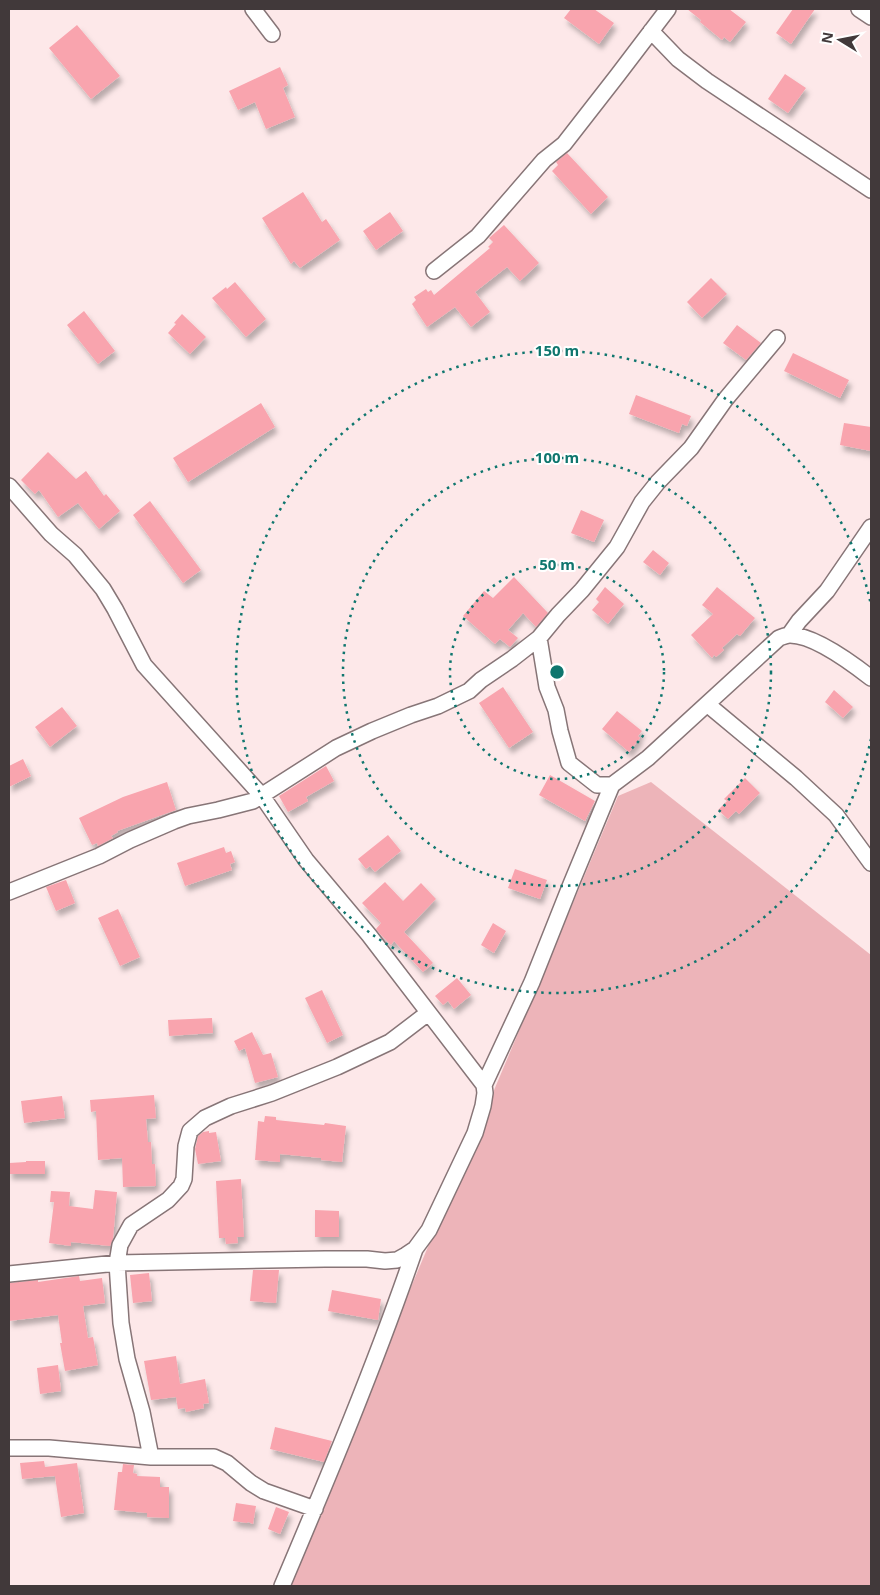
<svg xmlns="http://www.w3.org/2000/svg" width="880" height="1595" font-family="'Noto Sans',sans-serif">
	<style>
		.green { fill: #edb4b9 }
		.building { fill: #f9a4ae; filter: url(#shadow) }
		.lines { fill: none; stroke-linecap: round; stroke-linejoin: round }
		.minor-casing { stroke: #877577; stroke-width: 18 }
		.minor { stroke: #fff; stroke-width: 15 }
		.ring { fill: none; stroke: #0f766e; stroke-width: 2.5; stroke-dasharray: 2.5 5 }
		.centre { fill: #0f766e; stroke: #fff; stroke-width: 2.5 }
		.ring-label { font-size: 15px; text-anchor: middle; font-weight: bold; fill: #0f766e; stroke: #fff; stroke-width: 4; stroke-linejoin: round; paint-order: stroke }
	</style>
	<defs>
		<filter id="shadow"><feDropShadow dx="3" dy="5.5" stdDeviation="2.5" flood-color="#0004"/></filter>
	</defs>
	<rect width="100%" height="100%" fill="#fde8e9"/>
	<path class="green" d="M651 782 871 955V1586H285L618 796Z"/>
	<path class="building" d="M571 9H594L614 23 599 44 564 18Z
		M687 9H729L746 22 730 42 724 37 722 40 700 22 701 20Z
		M793 9H815L791 44 776 33Z
		M77 25 120 76 91 99 49 48Z
		M280 67 288 85 283 88 295 117 266 129 255 102 238 110 229 91Z
		M785 74 806 88 788 113 768 99Z
		M567 153 608 197 591 214 552 171 558 165 556 162Z
		M303 192 322 222 326 219 340 240 300 268 294 261 291 264 262 218Z
		M390 212 403 231 376 250 363 231Z
		M504 225 539 263 520 281 507 267 475 292 490 312 471 327 455 307 427 327 412 304 416 300 414 297 426 289 428 292 431 290 434 295 490 248 488 247 493 242 489 238Z
		M711 278 727 294 702 318 687 302Z
		M235 282 266 319 246 337 212 298 226 287 227 289Z
		M84 311 115 351 98 364 67 325Z
		M182 314 206 337 190 354 168 333 176 324 174 323Z
		M737 325 761 343 746 360 723 343Z
		M793 353 849 380 840 398 784 371Z
		M636 395 691 416 687 426 682 424 679 433 629 414Z
		M261 403 275 427 188 482 173 458Z
		M844 423 871 427V451L840 445Z
		M48 452 76 479 86 471 104 496 106 494 120 511 99 529 78 503 58 517 39 490 35 494 21 480Z
		M150 501 201 570 183 583 133 515Z
		M581 510 604 520 594 542 571 533Z
		M653 550 669 563 660 575 643 562Z
		M514 577 548 613 536 627 523 613 508 630 518 638 510 647 500 639 495 644 463 616 484 591 493 598Z
		M605 587 624 604 608 624 592 610 599 602 596 599Z
		M717 587 755 618 740 636 737 634 722 648 724 650 716 657 714 655 712 658 691 635 713 614 702 605Z
		M503 687 533 732 509 748 479 703Z
		M834 690 853 707 843 718 825 702Z
		M62 707 77 726 50 747 35 727Z
		M617 711 642 731 638 736 640 738 629 752 602 729Z
		M23 759 31 776 9 787V766Z
		M326 766 334 781 306 797 308 801 288 812 279 796Z
		M550 775 595 801 585 821 539 795Z
		M745 778 760 793 739 814 736 811 728 819 718 810 727 801 724 799Z
		M167 782 176 810 117 831 118 832 111 836 113 838 98 846 97 843 92 845 79 818 123 797Z
		M388 835 401 851 375 872 370 866 366 869 358 859Z
		M224 847 226 853 231 851 235 862 230 864 232 870 185 886 177 863Z
		M515 869 547 880 540 899 508 888Z
		M66 880 75 903 56 911 46 887Z
		M385 882 403 901 421 883 436 899 404 932 433 963 423 972 394 941 391 945 380 934 376 929 381 923 362 903Z
		M118 909 140 957 120 966 98 918Z
		M493 923 506 931 494 953 481 945Z
		M457 978 471 995 454 1009 448 1001 443 1005 435 996Z
		M322 990 343 1035 327 1043 305 998Z
		M212 1018 213 1033 169 1036 168 1020Z
		M252 1032 263 1055 271 1053 278 1077 255 1083 245 1048 239 1051 234 1041Z
		M154 1095 156 1118 146 1119 148 1142H151L152 1164H155L156 1186 123 1187 122 1158 98 1160 96 1111 91 1112 90 1100Z
		M62 1096 65 1118 24 1123 21 1101Z
		M265 1116 276 1117V1120L324 1125 325 1123 346 1126 342 1162 321 1160V1158L280 1154V1162L255 1160 258 1121 264 1122Z
		M209 1131V1133L216 1132 221 1161 198 1164 195 1149 198 1136 203 1132Z
		M26 1161H45V1174H9V1163L26 1162Z
		M241 1179 244 1237H237L238 1243 226 1244 225 1238H219L216 1181Z
		M95 1190 117 1192 113 1239 110 1246 71 1242V1246L49 1243 54 1202H50L51 1191 70 1192 69 1206 93 1209Z
		M315 1210 339 1211V1237H315Z
		M253 1270H279L276 1303 250 1301Z
		M149 1273 152 1301 133 1303 130 1275Z
		M79 1276 80 1281 102 1278 105 1303 83 1306 88 1338 93 1337 98 1365 65 1371 60 1343H62L58 1315 9 1321V1283L38 1280V1282Z
		M332 1290 381 1299 378 1320 328 1311Z
		M176 1356 180 1384 205 1379 209 1403 203 1404 204 1408 186 1412 185 1408 178 1409 176 1397 151 1400 144 1361Z
		M58 1365 61 1391 40 1394 37 1368Z
		M275 1427 332 1441 324 1462 270 1449Z
		M44 1461 45 1467 77 1463 84 1513 61 1517 55 1476 22 1479 20 1463Z
		M123 1464 134 1465 133 1473 137 1474V1476L160 1477V1487H169V1518L147 1517V1513L114 1510 118 1472H122Z
		M236 1503 256 1506 253 1524 248 1522 247 1523 233 1521Z
		M276 1507 289 1512 280 1534 268 1529Z"/>
	<g class="lines">
		<defs>
			<path id="minor" d="M253 9 272 34
				M859 9 871 17
				M651 31 678 59 707 81 871 190
				M434 271 478 236 544 160 564 144 617 76 668 9
				M9 486 51 534 75 555 103 589 115 609 144 665 262 796 306 860 369 935 484 1085 485 1093 483 1106 475 1133 429 1230 415 1249 406 1255 397 1260 385 1261 367 1259H325L117 1263 9 1274
				M789 635 799 621 827 591 871 527
				M539 638 547 687 556 710 560 731 569 763 597 785H612L648 758 779 638C782 637 786 635 790 635 814 635 853 664 871 678
				M707 704 796 778 836 815 871 863
				M9 892 99 856 130 840 174 821 188 816 218 810 253 801 336 748 372 731 411 715 438 706 469 691 481 680 512 659 539 638 558 615 582 590 617 547 642 502 658 482 691 448 725 400 777 338
				M484 1085 532 982 571 884 612 785
				M9 1448H49L151 1457H214L227 1463 251 1483 264 1491 315 1509
				M151 1457 142 1412 127 1359 121 1323 117 1263 120 1245 131 1225 168 1200 181 1186 184 1179 186 1146 190 1131 205 1118 231 1106 272 1093 337 1067 390 1042 428 1013
				M282 1586C329 1475 376 1363 415 1249"/>
		</defs>
		<use href="#minor" class="minor-casing"/>
		<use href="#minor" class="minor"/>
	</g>
	<g class="ring">
		<circle cx="557" cy="672" r="107"/>
		<circle cx="557" cy="672" r="214"/>
		<path d="M871 739A321 321 0 1 1 871 605"/>
	</g>
	<circle cx="557" cy="672" r="8" class="centre"/>
	<g class="ring-label">
		<text x="557" y="356">150 m</text>
		<text x="557" y="463">100 m</text>
		<text x="557" y="570">50 m</text>
	</g>
	<rect width="880" height="1595" fill="none" stroke="#41393a" stroke-width="20"/>
	<g transform="translate(840 40) rotate(280)" stroke="#ffffff" stroke-width="4" paint-order="stroke">
	<path d="M0-4L9 19L0 12L-9 19Z" fill="#41393a"/>
	<text y="-8" font-size="14" font-weight="bold" text-anchor="middle" fill="#41393a">N</text>
	</g>
</svg>
